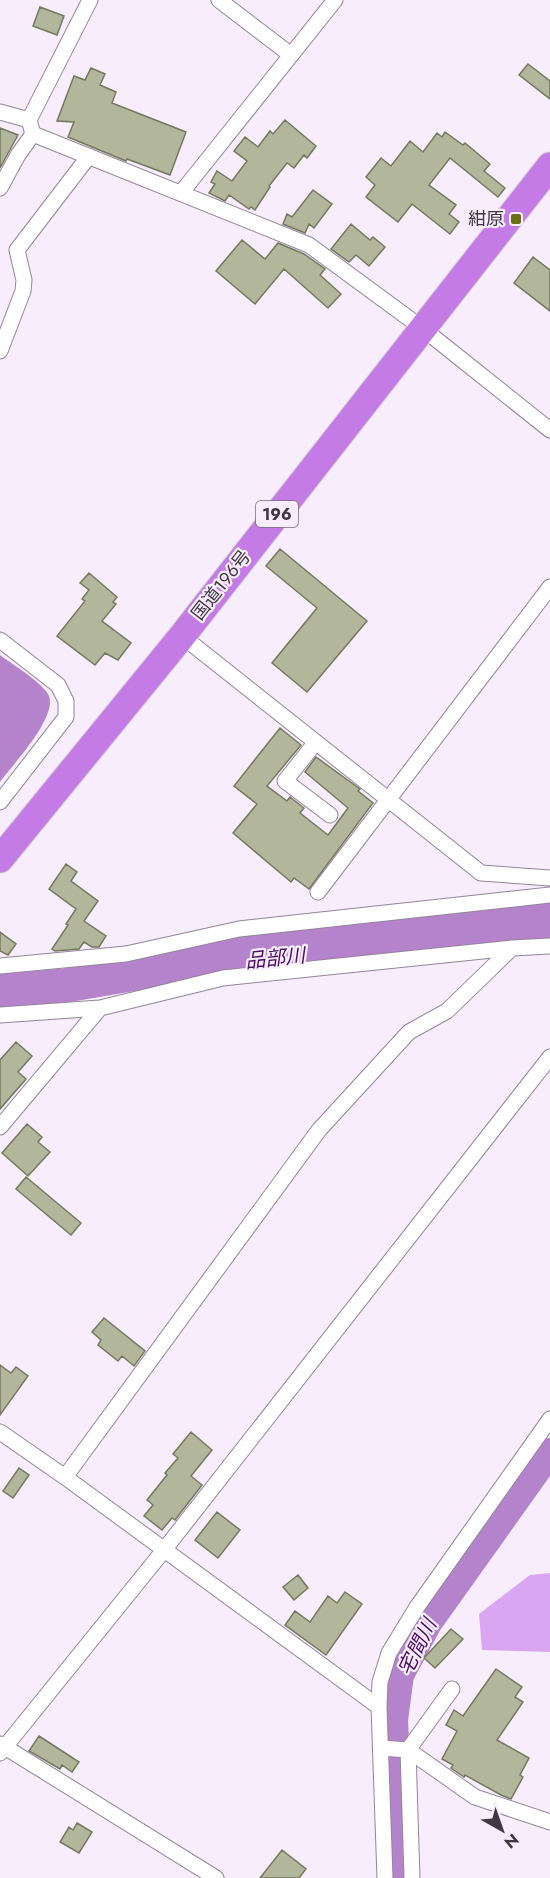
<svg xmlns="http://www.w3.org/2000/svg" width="550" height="1878" font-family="Jost,'Noto Sans JP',sans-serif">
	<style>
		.forest { fill: #daa6f1 }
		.water { fill: #b583cb }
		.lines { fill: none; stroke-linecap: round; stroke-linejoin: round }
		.river { stroke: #b583cb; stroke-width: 28 }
		.building { fill: #b2b69a; stroke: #75785e; stroke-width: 1.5 }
		.street-casing { stroke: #94849b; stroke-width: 17 }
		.highway-casing { stroke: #d5d3d5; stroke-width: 29 }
		.street { stroke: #fff; stroke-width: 15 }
		.highway { stroke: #c57be5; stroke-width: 27 }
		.poi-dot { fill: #696f15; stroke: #f7edfc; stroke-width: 2 }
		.labels { text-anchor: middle; stroke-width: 4.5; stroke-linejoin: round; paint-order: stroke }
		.shield { fill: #f7edfc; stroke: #766e7a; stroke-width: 1.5 }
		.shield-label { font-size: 16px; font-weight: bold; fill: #3f3842 }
		.poi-label { font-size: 18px; fill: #3f3842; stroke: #f7edfc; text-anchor: end }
		.street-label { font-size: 18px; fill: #3f3842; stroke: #f7edfc }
		.water-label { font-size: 20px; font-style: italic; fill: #4e0a65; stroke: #f7edfc }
	</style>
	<rect width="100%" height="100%" fill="#f7edfc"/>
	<path class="forest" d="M550 1573V1652L482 1650 479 1614 530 1575Z"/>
	<path class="water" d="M0 655C13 665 39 680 48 694 60 715 13 764 0 782Z
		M550 902V942L170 985 70 1002 0 1008V974L67 968 142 956 248 933Z"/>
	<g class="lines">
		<path class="river" d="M401 1878 394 1720 400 1675 428 1623 550 1452"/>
	</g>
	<path class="building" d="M40 7 64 16 57 35 33 26Z
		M528 64 550 81V99L519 75Z
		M91 68 105 74 100 85 116 92 112 103 186 132 170 175 127 159 126 161 68 137 74 122 57 121 74 76 85 80Z
		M285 120 316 146 307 158 304 155 294 168 287 163 269 186 270 187 255 210 251 207 249 209 229 195 225 201 209 193 215 184 211 182 217 171 232 181 247 161 234 151 245 137 258 147 270 131 273 134Z
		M0 128 18 135 0 168Z
		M445 132 463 145 465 143 490 164 484 171 505 188 498 197 450 158 429 185 456 205 449 214 459 222 450 234 412 204 398 222 366 197 375 185 366 177 381 158 391 166 410 141 423 152 437 133 442 137Z
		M313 190 332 204 314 228 309 224 305 233 283 224 287 214 292 217Z
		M351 224 370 240 373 237 385 247 369 266 356 255 349 262 331 249Z
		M242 240 265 259 278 243 304 254 325 269 320 275 341 294 328 308 284 269 255 304 216 271Z
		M533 257 550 270V311L514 283Z
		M280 549 367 621 307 692 272 663 317 608 266 566Z
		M89 573 117 597 113 602 116 604 102 621 131 643 118 660 105 653 95 665 57 636 85 601 82 599 89 590 80 583Z
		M280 728 301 745 267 786 287 801 290 797 304 808 300 813 328 835 348 808 305 772 316 757 360 789 358 791 373 803 309 889 294 878 291 882 233 833 257 804 234 786Z
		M66 864 77 872 71 881 98 901 84 921 106 936 99 947H92L84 942 79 949 55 951 52 949 68 925 66 924 76 909 49 889Z
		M0 932 16 944 8 955 0 951Z
		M16 1042 32 1056 18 1072 26 1079 0 1109V1060Z
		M27 1124 42 1137 38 1142 50 1152 28 1176 2 1153Z
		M26 1177 81 1223 71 1235 16 1189Z
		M104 1318 145 1351 134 1366 122 1356 118 1361 98 1345 101 1340 92 1332Z
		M0 1365 11 1373 16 1367 28 1376 0 1415Z
		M191 1432 212 1450 191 1476 202 1485 175 1520 172 1518 162 1530 144 1516 153 1505 147 1500 167 1475 165 1473 178 1458 173 1454Z
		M19 1468 29 1475 13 1498 3 1491Z
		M217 1512 240 1530 218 1558 195 1540Z
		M298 1575 308 1588 294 1600 283 1587Z
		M345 1592 362 1604 326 1655 285 1625 295 1611 310 1622 328 1596 337 1603Z
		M451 1629 463 1639 435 1668 424 1658Z
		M496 1669 522 1687 515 1697 523 1702 497 1740 529 1758 520 1775 523 1777 511 1799 501 1795 465 1775 464 1777 451 1768 453 1765 442 1759 457 1731 446 1725 454 1710 463 1716Z
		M39 1736 79 1762 72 1772 62 1765 60 1769 29 1751Z
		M77 1823 92 1832 79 1853 60 1842 69 1827 73 1830Z
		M282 1850 306 1869 299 1878H260Z"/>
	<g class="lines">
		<defs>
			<path id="street" d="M219 0 291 55
				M0 112 29 120
				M33 134 309 245 422 328 550 430
				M33 134 29 120 90 0
				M0 188 18 155 33 134
				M181 193 335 0
				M0 351 23 291 24 280 17 250 89 156
				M182 636 481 873 550 878
				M0 640 58 685 66 701V717L0 802
				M316 742 285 781 330 815
				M318 892 550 587
				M0 966 126 954 239 929 550 895
				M0 1015 100 1008 223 978 512 948 550 946
				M0 1127 100 1008
				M0 1432 65 1477 379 1707
				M65 1477 319 1130 409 1032 447 1011 512 948
				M0 1744 216 1878
				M381 1748 408 1750 475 1797 550 1822
				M0 1753 164 1550 550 1057
				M385 1878 379 1707 380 1682 389 1653 417 1607 550 1419
				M412 1878 408 1750 452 1689"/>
			<path id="highway" d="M0 859 182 636 550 166"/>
		</defs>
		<use href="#street" class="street-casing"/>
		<use href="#highway" class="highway-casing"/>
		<use href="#street" class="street"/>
		<use href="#highway" class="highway"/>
	</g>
	<rect class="poi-dot" x="510" y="213" width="12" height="12" rx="3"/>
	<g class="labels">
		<rect class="shield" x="256" y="501" width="42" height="26" rx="4.5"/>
		<g class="shield-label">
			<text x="277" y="520">196</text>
		</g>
		<g class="poi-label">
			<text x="504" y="225">紺原</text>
		</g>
		<g class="street-label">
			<text transform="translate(221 585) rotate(-52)" y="6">国道196号</text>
		</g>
		<g class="water-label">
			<text transform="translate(275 958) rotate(-6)" y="7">品部川</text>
			<text transform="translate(417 1647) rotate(-63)" y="7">宅間川</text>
		</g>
	</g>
	<g transform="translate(502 1830) rotate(140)" stroke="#f7edfc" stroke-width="4.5" paint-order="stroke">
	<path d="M0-4.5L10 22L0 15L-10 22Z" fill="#3f3842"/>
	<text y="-9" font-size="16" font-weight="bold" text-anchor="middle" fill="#3f3842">N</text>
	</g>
</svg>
